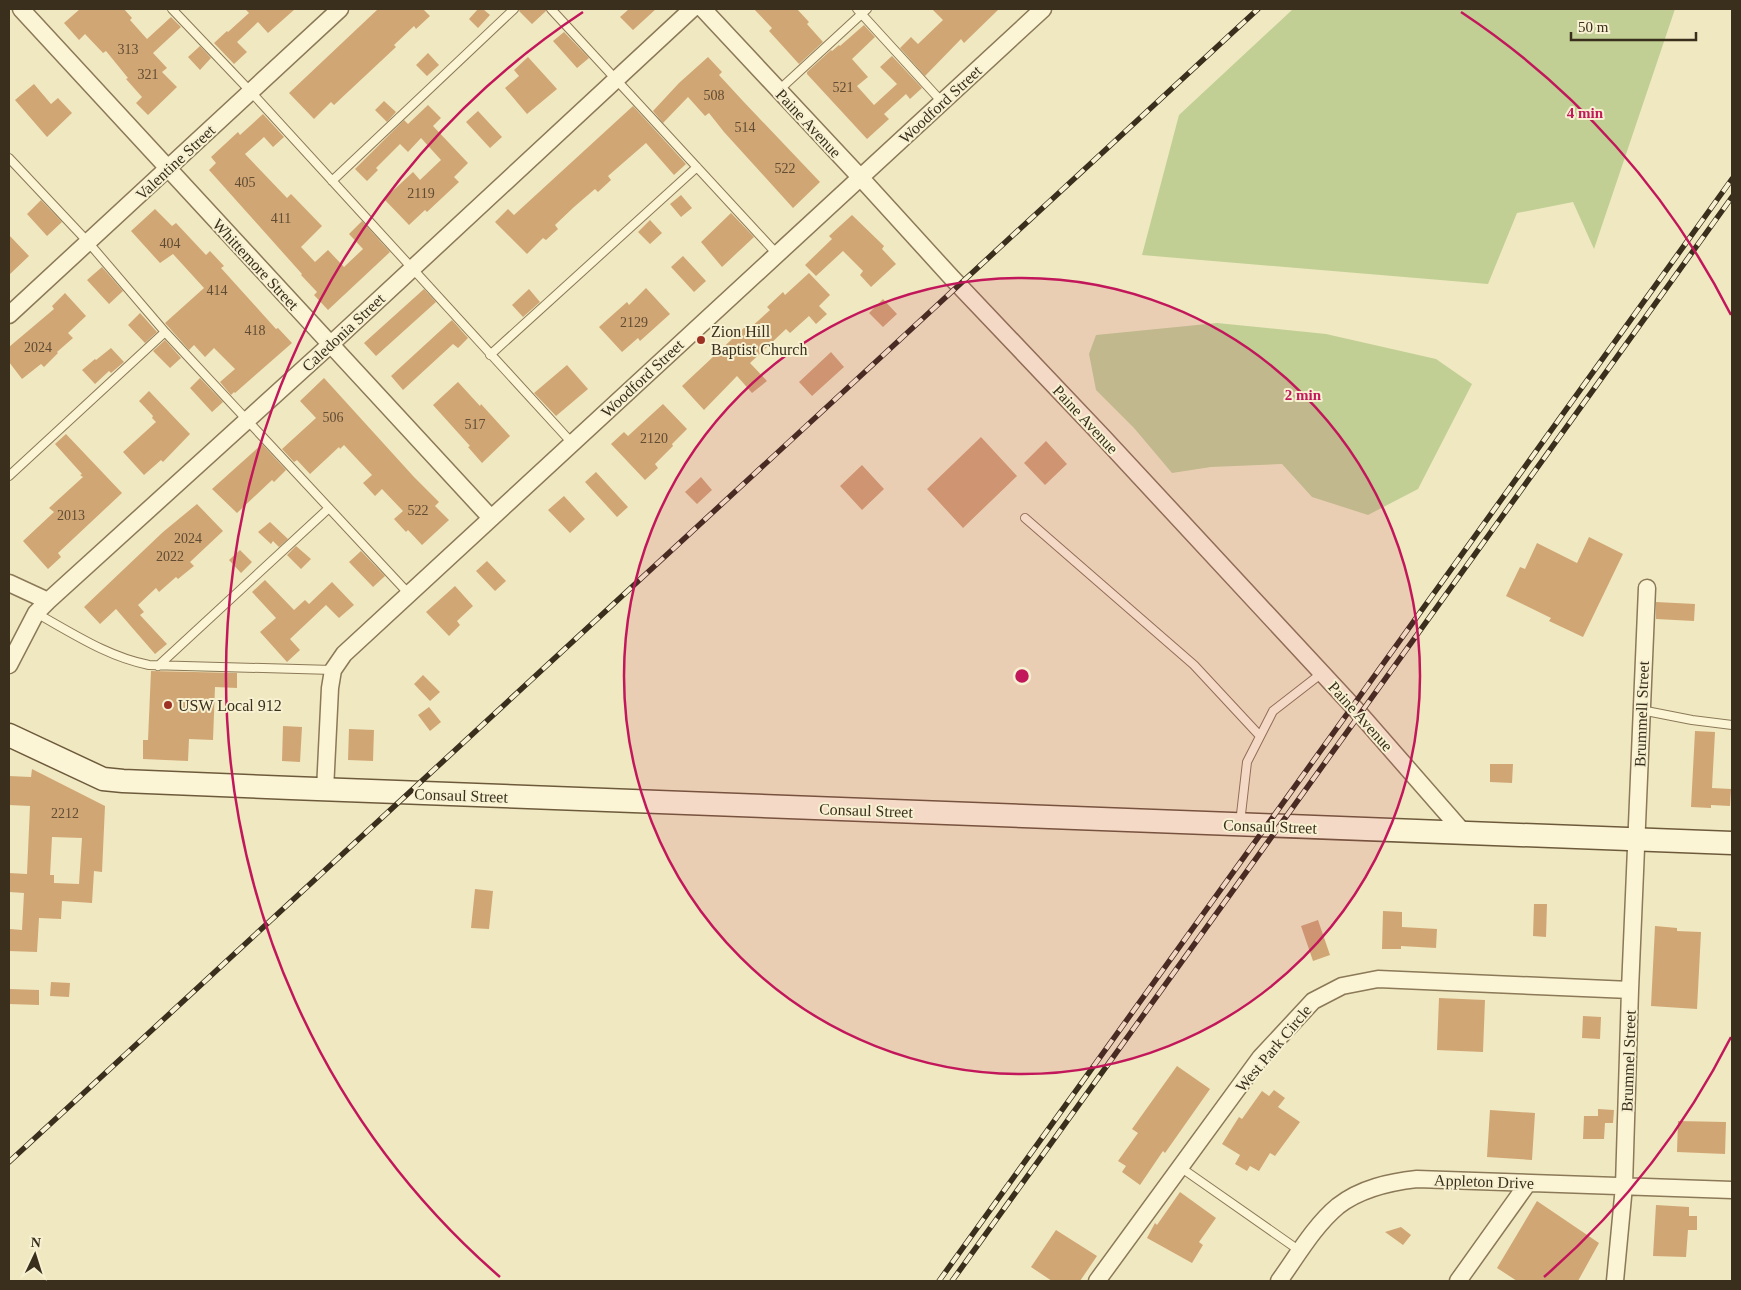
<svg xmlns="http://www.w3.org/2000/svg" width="1741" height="1290" font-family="'Times New Roman',serif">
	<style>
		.green { fill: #c1cf94 }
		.building { fill: #d1a675; fill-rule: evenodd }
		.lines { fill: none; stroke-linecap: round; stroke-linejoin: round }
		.lane-casing { stroke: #8b7957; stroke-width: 10 }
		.street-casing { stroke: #8b7957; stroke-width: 19 }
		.secondary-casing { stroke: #6d5a3b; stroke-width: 25 }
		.lane { stroke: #fbf4d5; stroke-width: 8 }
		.street { stroke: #fbf4d5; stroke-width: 16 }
		.secondary { stroke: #fbf4d5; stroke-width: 22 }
		.rail-casing { stroke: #3a2e1d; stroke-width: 5.5 }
		.rail { stroke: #f7f1d1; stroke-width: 4; stroke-dasharray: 11; stroke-linecap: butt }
		.ring { fill: none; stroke: #c2185b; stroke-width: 2.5 }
		.poi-dot { fill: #9d3124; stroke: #f7f1d1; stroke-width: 2 }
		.labels { text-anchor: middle; stroke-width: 4; stroke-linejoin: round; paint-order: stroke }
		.number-label { font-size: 14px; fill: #604c33 }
		.street-label { font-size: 16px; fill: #3a2e1d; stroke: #f7f1d1 }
		.poi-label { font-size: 16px; fill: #3a2e1d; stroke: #f7f1d1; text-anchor: start }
		.centre { fill: #c2185b; stroke: #f7f1d1; stroke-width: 2.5 }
		.ring-label { font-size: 15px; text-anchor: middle; font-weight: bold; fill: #c2185b; stroke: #f7f1d1; stroke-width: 4; stroke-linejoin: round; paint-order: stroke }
	</style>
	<rect width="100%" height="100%" fill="#f0e8c1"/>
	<path class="green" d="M1293 9H1675L1594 249 1573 202 1517 213 1488 284 1142 255 1179 115Z
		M1217 323 1326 334 1436 359 1472 384 1418 489 1368 515 1312 497 1282 464 1211 467 1172 473 1134 428 1096 390 1089 354 1096 335Z"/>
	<path class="building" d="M80 9H124L132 18 130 20 147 39 171 17 181 27 153 53 167 68 162 72 177 87 148 115 136 103 142 97 126 79 128 78 106 51 103 53 85 34 79 40 64 23Z
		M245 9H295L268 33 258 22 237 42 247 52 234 64 214 43 227 31 228 32 249 13Z
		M378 9H423L430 16 416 29 414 26 394 45 396 47 334 105 331 102 314 119 289 93Z
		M478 9H483L490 15 478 28 469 19Z
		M520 9H546V11L532 24 519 11Z
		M629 9H656L633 30 620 17Z
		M754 9H797L809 22 807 24 823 42 799 64 769 31 772 28Z
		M932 9H999L964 43 961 39 925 76 900 48 911 37 918 44 943 20Z
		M864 25 875 37 852 59 868 77 857 86 874 105 897 84 880 67 892 56 922 88 910 99 906 94 884 114 889 119 867 139 807 74V72L831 50 832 51 839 45 840 46Z
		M564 32 589 58 577 68 553 41Z
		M200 46 211 58 200 70 188 57Z
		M428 53 439 65 427 76 416 65Z
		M528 57 557 89 527 114 505 88 519 76 514 70Z
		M708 57 722 72 719 75 742 100 820 182 793 208 724 132 709 113 705 116 688 97 663 123 653 111 679 83Z
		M34 84 51 104 58 98 72 113 47 137 15 100Z
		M384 101 396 112 387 122 375 110Z
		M428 105 441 118 433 126 468 163 454 177 459 182 427 212 425 210 409 225 384 199 413 172 420 180 441 160 421 138 408 152 400 144 376 168 378 170 367 181 355 169 404 120 408 124Z
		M633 106 686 164 674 175 646 143 608 176 611 180 598 192 595 189 574 207 555 225 558 229 546 240 543 238 527 254 495 222 508 209 514 215Z
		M478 111 502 137 490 148 466 122Z
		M263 114 284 137 273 147 264 137 245 154 287 198 291 194 322 226 301 247 315 262 328 250 344 267 363 249 349 234 362 221 390 252 328 310 314 295 317 292 301 275 302 274 209 170 216 163 211 157 238 132 240 135Z
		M681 195 692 208 681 217 670 204Z
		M41 200 62 222 47 236 27 214Z
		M155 209 172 226 176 223 206 255 210 251 224 266 221 268 276 329 278 328 292 343 235 393 234 392 231 395 220 382 235 369 214 348 205 357 194 345 189 350 165 323 204 288 173 254 160 263 131 231Z
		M731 213 754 237 722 267 701 242Z
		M852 215 884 246 882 249 896 264 871 287 860 275 863 271 843 251 816 276 805 265 832 239 829 236Z
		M650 220 662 233 650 244 638 232Z
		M9 235 29 256 9 275Z
		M683 256 706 281 694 292 671 267Z
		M102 267 123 291 109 304 87 280Z
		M809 273 830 295 819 306 827 314 816 324 809 316 790 333 786 329 750 363 767 381 752 393 737 376 704 410 682 386 746 326 749 329 770 310 767 307 783 292 785 295Z
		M646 288 670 314 640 341 638 338 622 352 599 327 627 302 629 305Z
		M424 289 436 302 376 356 364 343Z
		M529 289 540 302 523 317 512 305Z
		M65 293 86 316 68 333 73 338 57 352 58 353 44 367 41 364 22 379 9 362V347L54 309 52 306Z
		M883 299 897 314 883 327 869 313Z
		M140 313 157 332 145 343 128 325Z
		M452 320 468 338 458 348 453 344 403 390 391 376Z
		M165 340 181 358 170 368 153 351Z
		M111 348 124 362 111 373 109 371 95 384 82 370 95 359 96 360Z
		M831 352 844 367 812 396 799 382Z
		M567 365 588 389 556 416 534 393Z
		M200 378 223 402 212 412 190 388Z
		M324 378 414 477 439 502 435 506 449 520 422 545 408 530 406 532 394 519 403 511 382 489 375 496 363 483 372 475 344 445 340 449 339 447 310 474 297 460 294 462 282 449 316 418 300 401Z
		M458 382 480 406 481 404 510 436 482 463 468 447 470 446 433 405Z
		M149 391 190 434 163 462 161 460 144 475 123 452 156 422 152 418 153 416 139 401Z
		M663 404 687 429 672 444 673 446 655 464 658 468 645 480 611 444 624 432 628 436Z
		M66 434 122 493 58 553 61 557 48 569 23 541 54 512 49 508 83 477 80 475 82 474 55 444Z
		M981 437 1017 476 963 528 927 489Z
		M1046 441 1067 464 1045 485 1024 463Z
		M262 444 286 470 274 482 272 480 237 513 212 489Z
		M862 465 884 489 862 510 840 486Z
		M596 472 628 507 617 517 585 482Z
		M701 477 712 490 697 504 685 492Z
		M564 496 585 519 570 533 548 510Z
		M197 504 223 531 190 562 194 566 178 579 176 577 159 592 156 588 138 605 144 612 140 615 167 644 155 654 116 609 100 624 84 607 163 532Z
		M270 522 288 539 279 547 273 541 271 544 258 532Z
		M1589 537 1623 554 1583 637 1549 621 1551 618 1506 596 1520 567 1525 569 1537 543 1577 563Z
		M296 546 311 559 301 569 287 555Z
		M240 550 252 562 241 573 229 560Z
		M361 551 385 576 373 587 349 562Z
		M487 561 506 581 495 591 476 571Z
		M265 580 294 610 305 600 309 604 332 582 354 605 339 618 326 605 290 639 300 650 287 662 260 632 276 618 252 592Z
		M455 586 473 606 457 621 460 625 449 636 426 612Z
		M1656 602 1695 604 1694 621 1656 619Z
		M151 671 237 673V688L215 687 213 740 189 739 188 761 143 759V740H148Z
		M423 675 440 692 430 701 414 684Z
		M429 707 441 722 430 731 418 715Z
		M283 726 302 727 300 762 282 761Z
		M349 729 374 730 373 761 348 760Z
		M1695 731 1715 732 1712 788 1731 789 1730 806 1711 805V808L1691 807Z
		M1490 764H1513L1512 783 1490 782Z
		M32 769 105 806 102 872 94 871 92 903 62 901 61 919 39 918 37 952 9 951 10 929 22 930 24 893 9 892V873L27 874 30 806 9 805V776L31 777ZM52 837 82 838 79 884 54 883V875H50Z
		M475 889 493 891 489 929 471 928Z
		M1534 904H1547L1546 937 1533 936Z
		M1383 911 1402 912V927L1437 929 1436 948 1401 946V949H1382Z
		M1318 920 1330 955 1313 961 1301 926Z
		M1655 926 1677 928V931L1701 932 1697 1009 1651 1006Z
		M51 982 70 983 69 997 50 996Z
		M9 989 39 990V1005L9 1004Z
		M1439 998 1485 1000 1483 1052 1437 1050Z
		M1583 1016 1601 1017 1600 1039 1582 1038Z
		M1177 1066 1210 1089 1165 1153 1163 1151 1140 1185 1122 1172 1126 1166 1118 1161 1138 1133 1132 1129Z
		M1274 1090 1285 1098 1278 1107 1300 1122 1275 1156 1270 1153 1259 1171 1250 1166 1247 1171 1235 1164 1240 1155 1222 1144 1239 1117 1242 1119 1262 1091 1269 1096Z
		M1598 1109 1614 1110 1613 1123H1605L1604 1139H1583L1584 1116H1598Z
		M1490 1110 1535 1113 1532 1160 1487 1157Z
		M1678 1121 1726 1122 1725 1154 1677 1152Z
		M1180 1192 1216 1218 1199 1242 1203 1245 1192 1263 1147 1238 1155 1223 1157 1225Z
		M1537 1201 1599 1243 1578 1281H1517L1497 1268Z
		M1656 1205 1689 1207V1216H1697V1230H1688L1686 1257 1653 1256Z
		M1401 1227 1411 1235 1403 1245 1385 1232Z
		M1056 1230 1097 1256 1080 1281H1052L1031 1267Z"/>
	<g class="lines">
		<defs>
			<path id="lane" d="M172 9 251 92 572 443
				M551 9 777 254
				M857 9 942 102
				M779 90 867 9
				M9 158 88 242 165 332 409 594
				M332 181 514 9
				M490 355 697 167
				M9 476 165 332
				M1025 518 1194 665 1260 736
				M36 613C72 633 108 657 149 665L333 670
				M158 666 329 508
				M1641 710 1692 720 1732 725
				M1240 823 1247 762 1273 711 1322 673
				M1180 1167 1300 1251"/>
			<path id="street" d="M21 9 491 518
				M703 9 860 177 952 278 1103 437 1360 714 1464 833
				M9 315 340 9
				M9 583 48 601
				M9 665 36 613 48 601 331 344 692 9
				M325 790 330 688 333 670 344 654 1043 9
				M1097 1281 1260 1058 1313 1001 1342 986 1378 979 1630 990
				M1279 1281C1297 1256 1314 1226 1338 1206 1361 1188 1390 1182 1417 1179L1732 1190
				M1458 1281 1528 1183
				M1615 1281 1624 1186 1630 990 1647 588"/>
			<path id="secondary" d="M9 735 103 779 123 781 291 788 1732 843"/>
		</defs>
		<use href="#lane" class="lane-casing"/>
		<use href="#street" class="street-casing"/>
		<use href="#secondary" class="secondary-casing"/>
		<use href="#lane" class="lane"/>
		<use href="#street" class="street"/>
		<use href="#secondary" class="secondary"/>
		<defs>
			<path id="rail" d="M9 1162 1258 9
				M939 1281 1732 179
				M952 1281 1732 197"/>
		</defs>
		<use href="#rail" class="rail-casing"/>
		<use href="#rail" class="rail"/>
	</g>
	<circle cx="1022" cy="676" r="398" fill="#c2185b" fill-opacity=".12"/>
	<g class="ring">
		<circle cx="1022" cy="676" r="398"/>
		<path d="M1731 1037A796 796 0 0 1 1544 1277M500 1277A796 796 0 0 1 583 12M1461 12A796 796 0 0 1 1731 315"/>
	</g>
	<g class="poi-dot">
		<circle cx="701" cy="340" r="5"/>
		<circle cx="168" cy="705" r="5"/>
	</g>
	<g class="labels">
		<g class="number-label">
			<text x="128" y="54">313</text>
			<text x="148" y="79">321</text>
			<text x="843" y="92">521</text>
			<text x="714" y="100">508</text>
			<text x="745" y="132">514</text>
			<text x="785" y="173">522</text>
			<text x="245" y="187">405</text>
			<text x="421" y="198">2119</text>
			<text x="281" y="223">411</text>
			<text x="170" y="248">404</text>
			<text x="217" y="295">414</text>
			<text x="634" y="327">2129</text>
			<text x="255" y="335">418</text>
			<text x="38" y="352">2024</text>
			<text x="333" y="422">506</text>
			<text x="475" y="429">517</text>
			<text x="654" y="443">2120</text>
			<text x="418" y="515">522</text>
			<text x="71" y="520">2013</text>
			<text x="188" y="543">2024</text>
			<text x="170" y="561">2022</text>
			<text x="65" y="818">2212</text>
		</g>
		<g class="street-label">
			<text transform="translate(940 104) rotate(-43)" y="6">Woodford Street</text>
			<text transform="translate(809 123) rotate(47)" y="6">Paine Avenue</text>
			<text transform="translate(175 162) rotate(-43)" y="6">Valentine Street</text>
			<text transform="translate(256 264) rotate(47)" y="6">Whittemore Street</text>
			<text transform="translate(343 332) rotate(-43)" y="6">Caledonia Street</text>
			<text transform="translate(642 378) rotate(-43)" y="6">Woodford Street</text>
			<text transform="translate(1086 419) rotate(47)" y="6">Paine Avenue</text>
			<text transform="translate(1641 714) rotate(-88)" y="6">Brummell Street</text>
			<text transform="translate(1361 716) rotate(48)" y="6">Paine Avenue</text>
			<text transform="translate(461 795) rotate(2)" y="6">Consaul Street</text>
			<text transform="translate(866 810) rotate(2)" y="6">Consaul Street</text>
			<text transform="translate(1270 826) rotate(2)" y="6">Consaul Street</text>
			<text transform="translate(1273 1048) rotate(-50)" y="6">West Park Circle</text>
			<text transform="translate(1628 1061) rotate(-88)" y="6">Brummel Street</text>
			<text transform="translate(1484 1181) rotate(2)" y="6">Appleton Drive</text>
		</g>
		<g class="poi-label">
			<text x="711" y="337">Zion Hill<tspan x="711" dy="18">Baptist Church</tspan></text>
			<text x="178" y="711">USW Local 912</text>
		</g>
	</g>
	<circle cx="1022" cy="676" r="8" class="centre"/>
	<g class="ring-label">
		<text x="1585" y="118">4 min</text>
		<text x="1303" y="400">2 min</text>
	</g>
	<rect width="1741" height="1290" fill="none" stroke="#3a2e1d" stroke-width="20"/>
	<g transform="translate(35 1255) rotate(4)" stroke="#f7f1d1" stroke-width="4" paint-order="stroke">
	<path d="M0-4L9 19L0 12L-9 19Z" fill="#3a2e1d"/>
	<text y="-8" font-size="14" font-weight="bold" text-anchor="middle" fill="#3a2e1d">N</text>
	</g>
	<path d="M1571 32v8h125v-8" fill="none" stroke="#3a2e1d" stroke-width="2.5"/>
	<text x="1578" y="32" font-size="15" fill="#3a2e1d" stroke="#f7f1d1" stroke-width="4" paint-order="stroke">50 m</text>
</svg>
